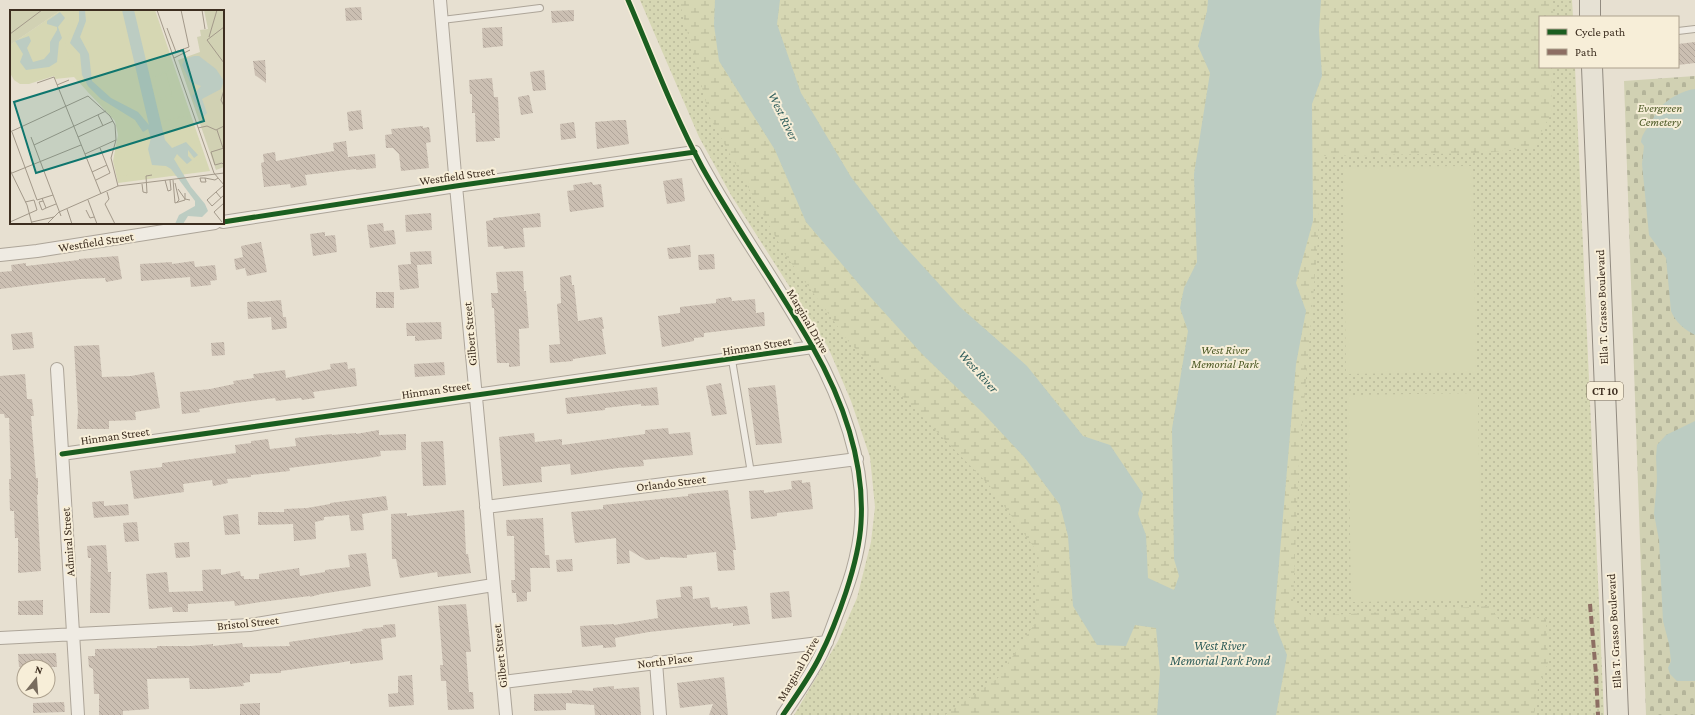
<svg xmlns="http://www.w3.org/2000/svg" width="1695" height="715" font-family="'Crimson Pro',serif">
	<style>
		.green { fill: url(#green-dots) }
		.wetland { fill: url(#wetland-marsh) }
		.cemetery { fill: url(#cemetery-stones) }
		.pitch { fill: #d6d7b3 }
		.water { fill: #bcccc2 }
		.building { fill: url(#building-back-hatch) }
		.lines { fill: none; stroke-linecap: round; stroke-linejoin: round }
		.service-casing { stroke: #ada599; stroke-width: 8 }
		.minor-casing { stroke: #ada599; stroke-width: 14 }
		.primary-casing { stroke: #928b80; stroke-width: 22 }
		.service { stroke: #efebe3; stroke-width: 6 }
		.minor { stroke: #efebe3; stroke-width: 12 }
		.primary { stroke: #e6e1d4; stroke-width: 20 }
		.quiet { stroke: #8d6e63; stroke-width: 4; stroke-dasharray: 8 4; stroke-linecap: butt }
		.cycleway-casing { stroke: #f7eed8; stroke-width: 8 }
		.cycleway { stroke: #1b5e20; stroke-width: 5 }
		.labels { text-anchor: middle; stroke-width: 4; stroke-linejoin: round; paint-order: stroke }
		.shield { fill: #f7eed8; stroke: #756857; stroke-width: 1 }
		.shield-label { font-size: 11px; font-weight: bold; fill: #3d2e20 }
		.park-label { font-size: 12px; font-style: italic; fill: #4d5a26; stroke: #f7eed8 }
		.street-label { font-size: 12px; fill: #3d2e20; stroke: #f7eed8 }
		.water-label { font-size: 13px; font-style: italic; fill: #2f5d5a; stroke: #f7eed8 }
		.inset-road { fill: none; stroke: #a3998a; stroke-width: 1 }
		.view { fill: #0f766e; fill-opacity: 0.15; stroke: #0f766e; stroke-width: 2 }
		.inset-edge { fill: none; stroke: #3d2e20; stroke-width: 2 }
	</style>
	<defs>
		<pattern id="green-dots" width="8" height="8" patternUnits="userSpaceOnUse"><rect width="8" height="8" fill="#d6d7b3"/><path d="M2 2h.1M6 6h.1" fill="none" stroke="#b9b99a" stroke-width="1.8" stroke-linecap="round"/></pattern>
		<pattern id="wetland-marsh" width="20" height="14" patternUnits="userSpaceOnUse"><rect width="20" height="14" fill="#d6d7b3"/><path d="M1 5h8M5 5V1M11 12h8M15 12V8" fill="none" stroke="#b9b99a"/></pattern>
		<pattern id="cemetery-stones" width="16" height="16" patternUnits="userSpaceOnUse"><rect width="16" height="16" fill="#d1d1b3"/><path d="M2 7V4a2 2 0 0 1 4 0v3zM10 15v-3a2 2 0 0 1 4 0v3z" fill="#b4b49a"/></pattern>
		<pattern id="building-back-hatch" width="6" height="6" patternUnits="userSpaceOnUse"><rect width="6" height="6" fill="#cbbfb2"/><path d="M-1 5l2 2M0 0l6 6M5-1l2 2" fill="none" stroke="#afa499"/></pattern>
	</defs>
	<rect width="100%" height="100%" fill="#e7e0d1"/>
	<path class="green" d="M640 0H1572L1573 17H1540V67H1575L1604 715H794L838 641 857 598 871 542 875 507 870 457 851 401 828 347 731 195 699 137Z"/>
	<path class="wetland" d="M679 0H715L714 25 719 61 775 150 806 222 864 290 922 354 983 413 1025 458 1060 505 1068 536 1073 606 1135 625 1156 628 1160 672 1157 715H945L998 678 1035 623 1038 553 989 485 849 342 786 256 710 118Z
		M780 0H1208L1207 11 1198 46 1210 73 1194 174 1197 262 1184 288 1180 308 1188 331 1172 429 1174 559 1180 576 1174 590 1148 578 1146 535 1138 514 1143 494 1110 445 1083 436 1027 366 960 307 899 241 851 177 801 93 777 24Z
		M1321 0H1551L1554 17H1540V67H1552L1551 114 1533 147 1485 153 1321 156 1318 239 1299 461 1293 602 1312 616 1490 606 1499 620 1546 618 1548 663 1538 689 1534 715H1276L1287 656 1274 622 1296 364 1306 311 1296 283 1313 221 1312 104 1322 76 1319 30Z"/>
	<path class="cemetery" d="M1695 76V715H1646L1624 81Z"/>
	<path class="pitch" d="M1473 166 1476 372 1346 374 1343 167Z
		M1478 393 1481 600 1351 602 1348 395Z"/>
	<path class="water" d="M715 0H780L777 24 801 93 851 177 900 241 960 307 1027 366 1083 436 1110 445 1143 494 1138 514 1146 535 1148 578 1174 590 1179 576 1174 559 1172 429 1188 331 1180 308 1184 288 1197 262 1194 174 1210 73 1198 46 1207 11 1208 0H1321L1319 30 1322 76 1312 104 1313 221 1296 283 1306 311 1296 364 1274 622 1287 655 1276 715H1157L1160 672 1156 628 1135 625 1126 646 1097 645 1073 606 1068 536 1060 505 1025 458 983 413 922 354 864 290 806 222 775 150 719 61 714 25Z
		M1695 89V335C1684 329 1676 323 1671 311L1666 258 1649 235 1642 164 1644 146 1641 142C1642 134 1645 132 1649 125 1653 120 1655 114 1659 109 1667 99 1683 90 1695 89Z
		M1695 421V681H1677L1670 674 1668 668 1671 661 1669 644 1663 621 1659 540 1654 514 1657 480 1656 457 1657 445 1666 435Z"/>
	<path class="building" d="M361 7 362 20 346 21 345 8Z
		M574 10V21L552 23 551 11Z
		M502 27 503 46 483 48 482 28Z
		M1695 42V63L1678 65V44Z
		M265 60 266 75V83L255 75 253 61Z
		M544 70 546 90 533 91 530 72Z
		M492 78 494 97H498L500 138H494L495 141 476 142 475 113H472V94H470L469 80Z
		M529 95 533 113 521 115 518 97Z
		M361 110 363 129 349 131 347 112Z
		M619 120H626L629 144 597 149 595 122Z
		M574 122 576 138 561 140 560 124Z
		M423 126V128L429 127 431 142 426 143 429 168 401 171 399 154 393 148H386L385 135 392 134 391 129Z
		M346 141 348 157 375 154 376 168 356 170V169L305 175 307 185 291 188 290 184 264 187 261 163 264 162 263 154 275 152 276 161 334 151 333 143Z
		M682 178 685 201 667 204 663 181Z
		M592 182 593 185 601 184 604 207 570 212 567 191 574 190 573 185Z
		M431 213 432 230 406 232 405 215Z
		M540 213 541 227 523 228 525 247 504 249 503 246 488 247 486 221 493 220V218Z
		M383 223 384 231 394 230 396 244 370 248 367 225Z
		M325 232V236L335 235 337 252 313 256 310 234Z
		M261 242 267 272 247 276 245 268 236 270 234 259 243 257 241 246Z
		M690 245 691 257 669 259 667 248Z
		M431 251 432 264 417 265 419 288 400 290 398 265 411 264 410 252Z
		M714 254 715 269 699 270 698 255Z
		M118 256 122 279 106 282 105 278 80 279 0 289V272L12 271 11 265 26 263V266L79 260V259Z
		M194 261 195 267 215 265 217 280 210 281 211 285 191 287 190 277 141 281 140 264 172 262V264Z
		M523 271 524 291H526L529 328 519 329 520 366 509 367V363H497L494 308H492L491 293H498L496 272Z
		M571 275 572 285H574L578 321 602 317 604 329H602L606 354 573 359V361L550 363 549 345 560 344 557 304 561 303 560 277Z
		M376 292H394V308H376Z
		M731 297 732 301 755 299 756 313 764 312 765 326 704 333V337L694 338V341L662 347 658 316 680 313V307L716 303V299Z
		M281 300 283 317H286L287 328 272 330 271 317 248 319 247 302 259 301 260 302Z
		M441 322 442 339 415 341V336H407L406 323Z
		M32 332 34 348 13 350 11 334Z
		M224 342 225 355 212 356 211 343Z
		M99 345 102 377 131 376 154 372 160 408 135 412 136 420 109 421V429H77L78 412 74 346Z
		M347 362 348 369 355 368 357 386 313 392 315 398 302 400 301 398 276 401 275 398 236 403 199 409 200 412 182 414 180 392 210 389 234 384 233 381 254 378 253 374 285 370 286 378 331 369 330 364Z
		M444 362 445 375 415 377 414 364Z
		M25 374 27 399H32L34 416H31L36 478H38V495H37L41 571 18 573V538H15L14 511H10L9 479H11L9 418H5L4 414H0V376Z
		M721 383 727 414 712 416 706 386Z
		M775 385 782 443 756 445 748 388Z
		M657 387 659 405 641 406V404L605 408V410L567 414 565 398Z
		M668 428 669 434 690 432 693 455 643 460 644 466 618 468 571 475 570 464 541 467 542 482 503 486 499 437 534 433 535 442 562 439V445L645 434V430Z
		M379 430V435L406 434V450L380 451 381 456 369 458 289 468 290 471 251 475V477L227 479 228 483 213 486 212 480 183 484 184 492 134 499 130 471 162 467V463L236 453 235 445 251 443V441L268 439 270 449 296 446 295 438 332 434V435L356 433V434Z
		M443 441 446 485 423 486 421 442Z
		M802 480V483L810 482 813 509 777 513V516L751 519 749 491 764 490V493L792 489 791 481Z
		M728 490 736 550H733L735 570 718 571 716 552 687 555V558L660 557V559L646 560 629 550 630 563 617 564 616 538 575 543 571 512 603 509V505L688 496V494Z
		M386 496 388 510 362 514 364 530 351 531 349 515 324 517V520L315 522 316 539 294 541 293 524 258 525V512H284V509L307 508 330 504V503Z
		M104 501V506L128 504 129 515 94 518 92 502Z
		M464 510 466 554H468L471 573 438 577 437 572 400 578 396 559H392L391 514 407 513V516Z
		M238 514 240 534 225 535 223 516Z
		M543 518 545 555H549L550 568H530L531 592H527V601L517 602 516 593H512L511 580H515L514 536H507L506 520Z
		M137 522 139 541 125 542 123 523Z
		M189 542 190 557 176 558 174 543Z
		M106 545 108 572H111L110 613H90L91 558H88L87 546Z
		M366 553 371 586 321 594 310 597V596L261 602 235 606 234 601 188 604V612H173L172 607 149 609 146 574 167 572 169 592 203 591 202 570 221 569V575L240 571 241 576H244V579H259V574L299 568 300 576 325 572V570L350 567 348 555Z
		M572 559 573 571 557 572 556 560Z
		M692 586 693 599 709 597 711 608 718 607V609L747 606 750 624 733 626V623L649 632 615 638 616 647 603 648V645L582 647 580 626 614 624V625L658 618 656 600 681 597 680 587Z
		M789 591 792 617 772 619 770 593Z
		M43 600V615H18V601Z
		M466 604 471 652H466L469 692H473L474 709 448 710 446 681H441L440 665H443L438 606Z
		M395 624 396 637 381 639 383 660 350 664V661L338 663 281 671V673L250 674V682L243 683 244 686 208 689H190L189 678 147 679 149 709 123 711V715H99V694H94L93 669 89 667 88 656H95V649L157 648V646H191L213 644V646L242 643 243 647 290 646 289 642 363 631 362 629 383 627V625Z
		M56 653 57 667H19L18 654Z
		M412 675 414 705 389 707 388 694 398 693V676Z
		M724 677 728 715H709L713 704 680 708 677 683Z
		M614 686V689L639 687 641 715H595L594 705 566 703V710L534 711V694L572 693V690L593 691V688Z
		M64 702 65 712 33 713V703Z
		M260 703V715H240V704Z"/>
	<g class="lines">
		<defs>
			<path id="service" d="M442 20 540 8
				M1678 31 1695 29
				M732 360 751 473"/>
			<path id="minor" d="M440 0 456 186 506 715
				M223 222 456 186 695 152C730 220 777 281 813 348 842 401 865 462 861 523 859 556 848 587 836 617 831 631 826 646 818 660 808 679 795 697 783 715
				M0 255 37 251 215 223
				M57 369 78 715
				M62 454 813 347
				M486 507 857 459
				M0 638 250 625 493 585
				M656 662 660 715
				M503 682 827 642"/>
			<path id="primary" d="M1590 0V17
				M1592 67 1618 715"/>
		</defs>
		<use href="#service" class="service-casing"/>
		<use href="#minor" class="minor-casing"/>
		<use href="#primary" class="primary-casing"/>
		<use href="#service" class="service"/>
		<use href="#minor" class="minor"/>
		<use href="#primary" class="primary"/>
		<path class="quiet" d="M1590 604 1596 674 1598 715"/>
		<defs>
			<path id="cycleway" d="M628 0C652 56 673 113 702 167 736 228 777 285 812 346 842 398 865 461 861 523 859 562 837 623 819 658 809 678 795 697 783 715
				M223 222 456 186 695 152
				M62 454 813 347"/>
		</defs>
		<use href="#cycleway" class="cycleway-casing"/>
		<use href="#cycleway" class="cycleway"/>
	</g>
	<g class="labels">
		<rect class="shield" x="1587" y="382" width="36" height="18" rx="3"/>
		<g class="shield-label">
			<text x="1605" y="395">CT 10</text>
		</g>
		<g class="park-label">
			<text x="1660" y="112">Evergreen<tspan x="1660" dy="14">Cemetery</tspan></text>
			<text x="1225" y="354">West River<tspan x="1225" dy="14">Memorial Park</tspan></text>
		</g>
		<g class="street-label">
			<text transform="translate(457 176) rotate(-8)" y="4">Westfield Street</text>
			<text transform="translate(96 242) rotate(-9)" y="4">Westfield Street</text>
			<text transform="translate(1602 307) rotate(-92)" y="4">Ella T. Grasso Boulevard</text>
			<text transform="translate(808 321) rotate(60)" y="4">Marginal Drive</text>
			<text transform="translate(470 334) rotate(-95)" y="4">Gilbert Street</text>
			<text transform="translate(757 346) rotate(-9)" y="4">Hinman Street</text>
			<text transform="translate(436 390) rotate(-8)" y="4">Hinman Street</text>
			<text transform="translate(115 436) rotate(-8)" y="4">Hinman Street</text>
			<text transform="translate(671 483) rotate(-7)" y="4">Orlando Street</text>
			<text transform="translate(68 542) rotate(-94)" y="4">Admiral Street</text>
			<text transform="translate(248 623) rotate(-6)" y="4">Bristol Street</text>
			<text transform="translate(1614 631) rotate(-93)" y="4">Ella T. Grasso Boulevard</text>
			<text transform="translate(500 656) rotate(-96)" y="4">Gilbert Street</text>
			<text transform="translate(665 661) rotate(-7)" y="4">North Place</text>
			<text transform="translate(798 669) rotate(-60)" y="4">Marginal Drive</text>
		</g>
		<g class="water-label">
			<text transform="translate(784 116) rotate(64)" y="5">West River</text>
			<text transform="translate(979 371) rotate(48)" y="5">West River</text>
			<text x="1220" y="650">West River<tspan x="1220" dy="15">Memorial Park Pond</tspan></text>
		</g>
	</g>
	<g transform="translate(10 10)">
		<rect width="214" height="214" fill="#e7e0d1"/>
		<path d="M51 0H145L200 161 108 173 103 151 108 125 105 111 64 67 45 69 44 66 19 74H10L4 70 0 63V35Z" fill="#d6d7b3"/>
		<path d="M64 0H69V11L62 29 70 44 72 64 78 76 91 89 125 110 129 119H138L141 128 138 139 142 155 156 156 164 164H173L164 149 165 145 170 146 173 152 182 150 178 146V140L180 142 187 143 183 138 169 135 162 138 153 127 124 0H136L144 20 150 24 162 56 161 60 140 67 151 112 177 106 179 120 191 148 177 158 169 157 174 165 165 166 157 157 137 160V154L130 163 110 166 106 148 124 129V115L99 100 78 82 59 49 55 34 63 16ZM75 0 86 3 112 0 139 115 128 102 101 88 82 71 79 44 70 27 75 15Z" fill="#d6d7b3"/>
		<path d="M0 0H51L0 35ZM194 0H214V157L206 160 168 50 190 42 187 27 191 26 190 20 198 19Z" fill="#d1d1b3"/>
		<path d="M156 63 162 84 149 88 143 68ZM163 86 170 106 157 110 150 90Z" fill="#d6d7b3"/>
		<path d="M69 0H75L76 11 70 27 79 44 82 71 101 88 128 102 139 115 112 0H124L155 130 162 138 176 132 188 145 184 148 178 140V146L182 150 177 154 167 144 164 149 181 177 195 194 198 201 192 207 178 206 173 214H165L169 205 185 196V191L161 159 156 156 142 155 138 139 141 128 138 119 133 122 125 110 91 89 78 76 72 65 70 44 60 33 69 11ZM50 2 55 8 48 17 52 28 49 32 47 52 39 57 16 60 10 52 13 44 5 31 19 26 21 31 17 38 23 52 34 49 40 42V32L47 20V17L37 14V11ZM184 46H189L206 59 214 71 211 79 192 89 197 103 192 108 182 86 191 76 180 72 172 55 175 49Z" fill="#bcccc2"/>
		<path class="inset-road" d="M147 0 204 163 214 175M192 0 195 19M214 17 197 30 214 53M157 18 166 42M0 24 32 0M199 27 207 0M163 43 179 37 171 0M164 48 180 40M27 73 44 67 91 184M47 75 59 70M214 80 211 90 214 96M88 105 93 116M188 118 197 116 206 120 214 116M207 120 213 138M0 122 78 86 100 106 105 115 106 130 101 148 108 176M2 122 27 190 43 185M21 127 51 206M68 127 103 111M24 135 96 101M214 138 201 142 205 155 212 153 214 155M75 144 106 130M0 160 17 195 22 214M82 162 97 155M2 163 71 135M195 168H190L191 172H196L195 168 205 170 208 168M86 170 100 163 90 138M155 170 158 181 161 180 160 170M163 170 165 193 175 190V183M165 173 169 190 167 192M132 174 133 182 137 183 136 166 142 165M168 179 175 189 180 190M97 182 99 189 95 194 105 214M206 182 197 190 202 196 214 185M32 188 36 198 46 194M211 188 206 182 214 175M78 190 87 214M33 191 29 192 32 200 36 198M57 199 62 214M76 200 80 208 84 207M0 212 27 200 24 190 15 192M22 212 44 207M212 212 204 202 214 193M37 214 49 202 108 176 214 163"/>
		<path class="view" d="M173 40 194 111 26 163 4 92Z"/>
		<rect width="214" height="214" class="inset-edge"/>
	</g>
	<rect x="1539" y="16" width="140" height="52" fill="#f7eed8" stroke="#ada18e"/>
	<rect x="1547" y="29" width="20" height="6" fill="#1b5e20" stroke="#ada18e"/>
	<text x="1575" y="36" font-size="12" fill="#3d2e20">Cycle path</text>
	<rect x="1547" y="49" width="20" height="6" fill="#8d6e63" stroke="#ada18e"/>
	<text x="1575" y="56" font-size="12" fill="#3d2e20">Path</text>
	<g transform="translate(36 679) rotate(17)"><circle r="19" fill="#f7eed8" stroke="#ada18e"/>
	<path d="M0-3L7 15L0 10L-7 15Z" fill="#786c5e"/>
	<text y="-6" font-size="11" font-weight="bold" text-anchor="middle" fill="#3d2e20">N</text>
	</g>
</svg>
